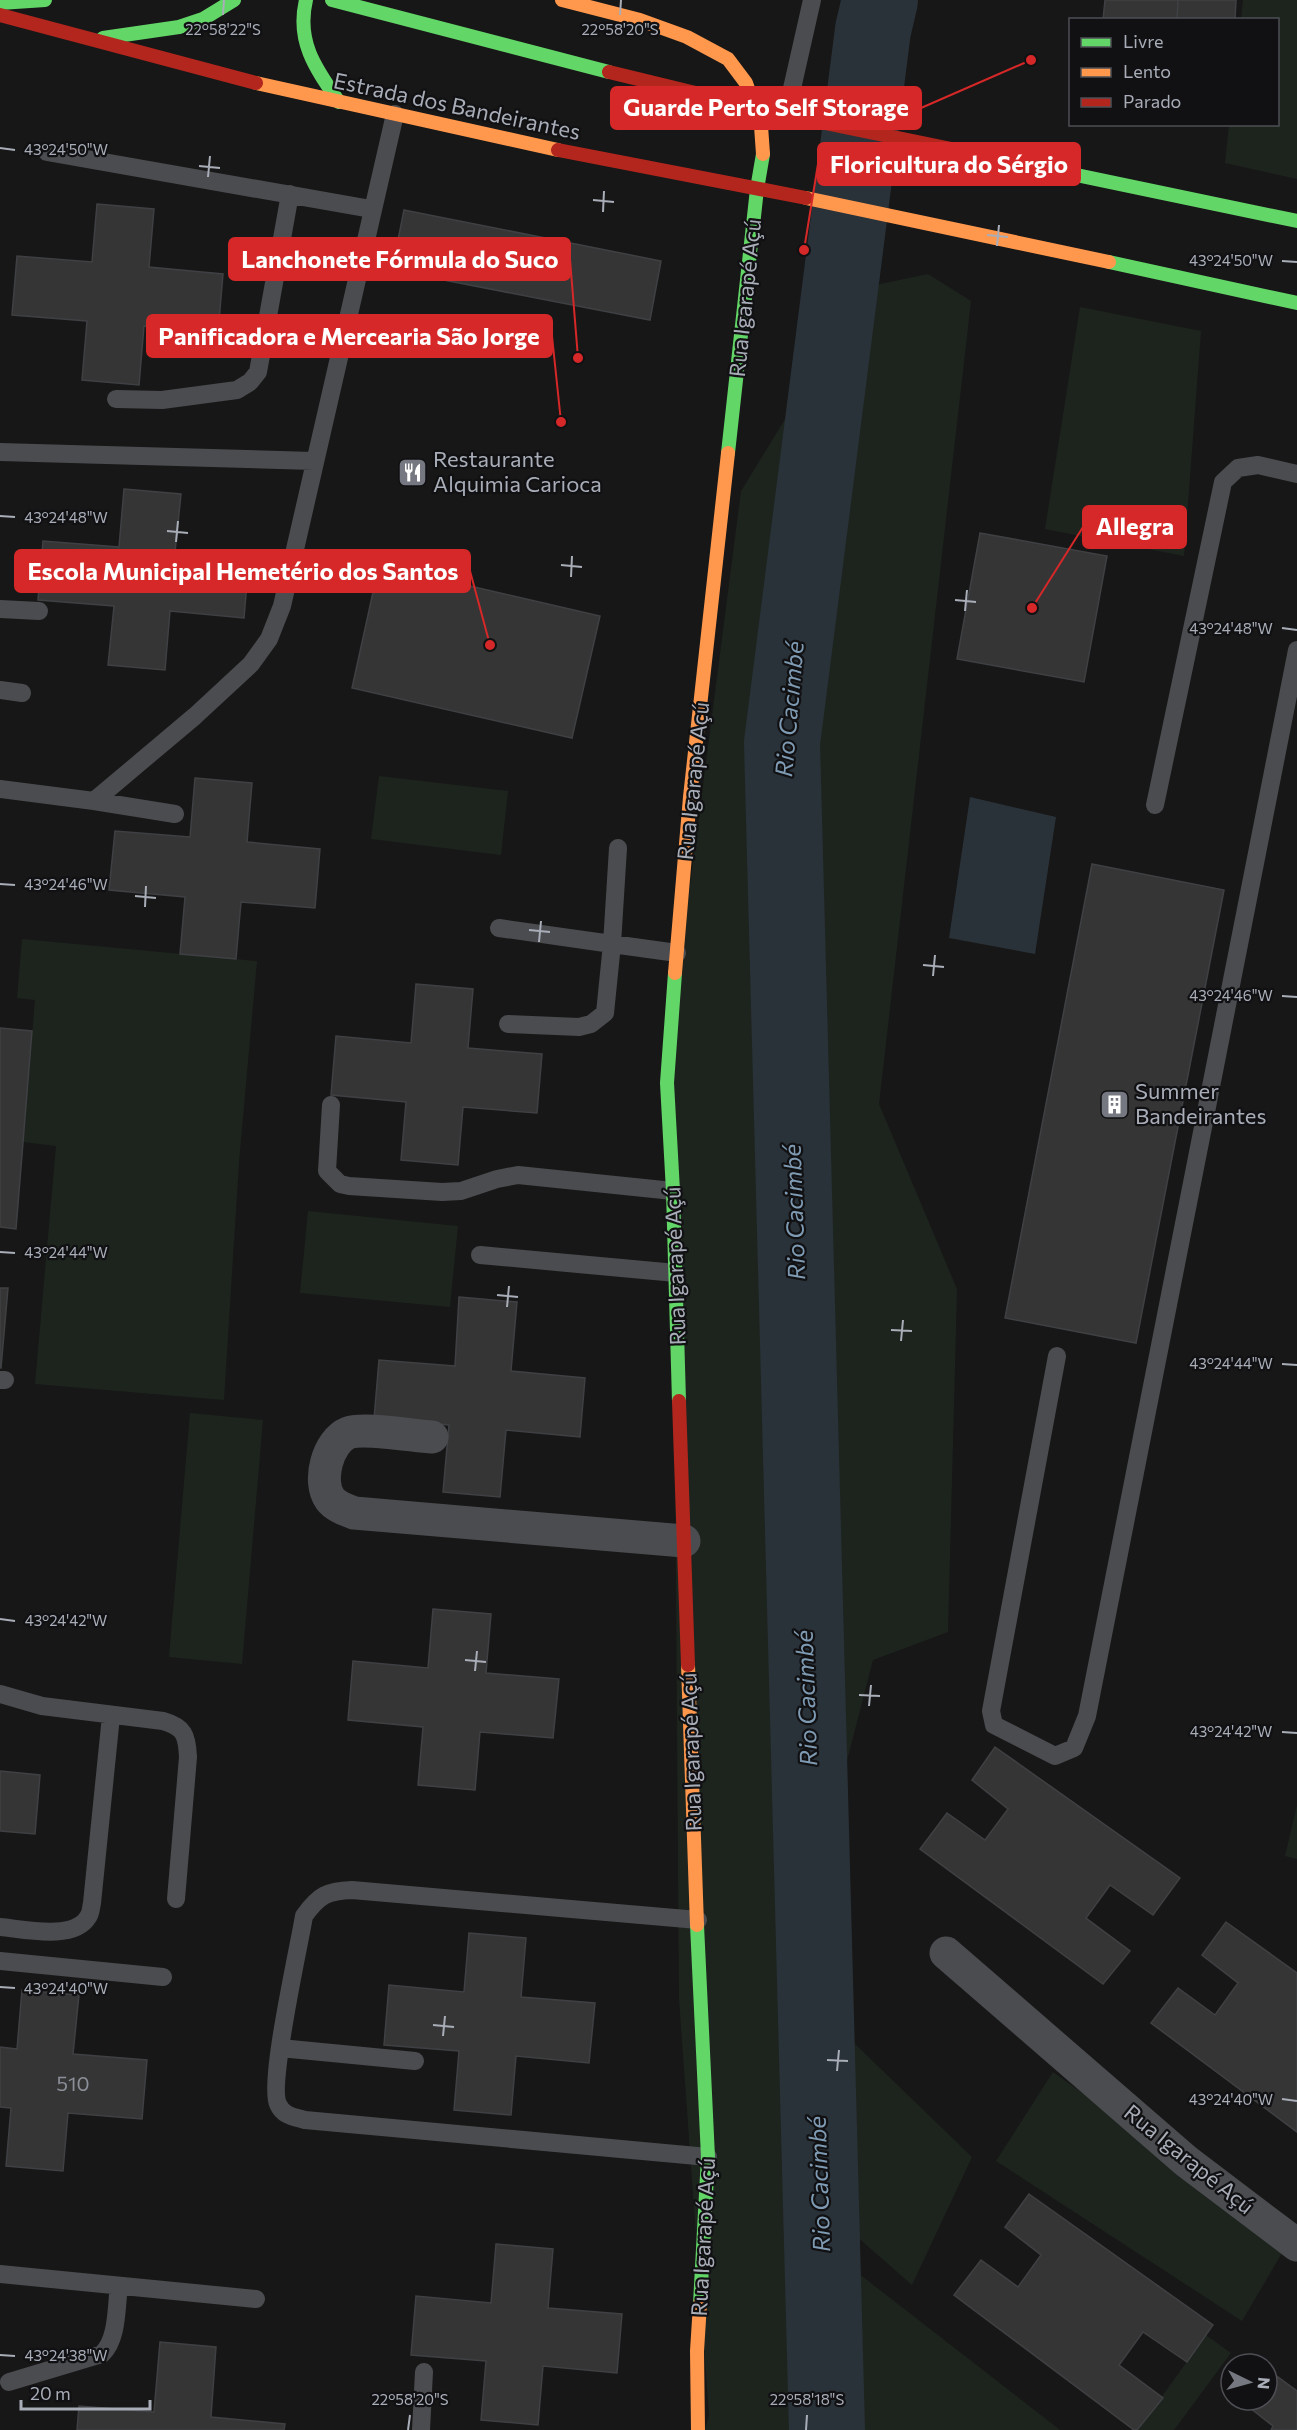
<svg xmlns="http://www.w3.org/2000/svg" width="1297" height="2430" font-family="Commissioner,sans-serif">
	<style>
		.green { fill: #1d241e }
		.water { fill: #2a3239 }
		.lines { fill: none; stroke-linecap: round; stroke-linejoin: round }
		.river { stroke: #2a3239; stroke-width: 76 }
		.building { fill: #353536; stroke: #3f4043; stroke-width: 1.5 }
		.lane { stroke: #4b4c50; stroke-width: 18 }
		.street { stroke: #4b4c50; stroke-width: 33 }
		.fast { stroke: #63d668; stroke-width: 14 }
		.slow { stroke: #ff974d; stroke-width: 14 }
		.jam { stroke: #b3261e; stroke-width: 14 }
		.ticks { fill: none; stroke: #a8adb8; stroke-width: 2 }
		.labels { text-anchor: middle; stroke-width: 4.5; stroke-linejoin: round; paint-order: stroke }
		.number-label { font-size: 20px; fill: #8b8f98 }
		.street-label { font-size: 22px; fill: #a8adb8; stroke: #111113 }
		.poi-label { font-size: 22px; fill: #a8adb8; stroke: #111113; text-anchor: start }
		.water-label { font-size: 24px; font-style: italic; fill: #7f9bb3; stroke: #111113 }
		.ticks-label { font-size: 15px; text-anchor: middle; fill: #a8adb8; stroke: #111113; stroke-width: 4.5; stroke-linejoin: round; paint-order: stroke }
		.leader { fill: none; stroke: #d62828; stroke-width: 2 }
		.callout-dot { fill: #d62828; stroke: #111113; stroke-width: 2 }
		.callout { fill: #d62828; stroke: #d62828; stroke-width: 2 }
		.callout-label { font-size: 24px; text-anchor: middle; font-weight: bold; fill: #fff }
	</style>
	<rect width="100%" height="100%" fill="#171717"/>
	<path class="green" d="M1243 0H1297V179L1225 163 1229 125 1278 124V20L1241 19Z
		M928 274 971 301 879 1104 957 1289 948 1632 873 1660 825 1846 840 2259 1060 2430H705L709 2415 679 1999 672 1026 741 491 866 287Z
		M1080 307 1201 331 1184 556 1045 529Z
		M379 776 508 791 501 855 371 839Z
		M22 939 257 961 239 1162 224 1400 35 1384 56 1146 23 1142 35 1000 17 998Z
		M308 1211 458 1226 450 1307 300 1293Z
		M190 1413 263 1420 242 1664 169 1657Z
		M1297 1805V1859L1285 1856Z
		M853 2042 972 2157 912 2285 855 2235Z
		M1053 2072 1289 2241 1242 2321 996 2161Z
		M1206 2335 1231 2353 1174 2430H1138Z"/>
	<path class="water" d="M970 797 1056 817 1035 954 949 938Z"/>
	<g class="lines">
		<path class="river" d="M827 2430 782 743 873 30 880 0"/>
	</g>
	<path class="building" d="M1105 0H1178L1177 20H1103Z
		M1178 0H1236L1235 20H1177Z
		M97 204 154 209 149 267 223 274 218 333 144 326 139 385 82 380 87 321 12 315 17 256 92 262Z
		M404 210 661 261 650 320 392 270Z
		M124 489 181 494 175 552 249 559 244 618 170 611 165 670 108 665 114 606 38 600 43 541 119 547Z
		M980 533 1107 556 1084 682 957 659Z
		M379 565 600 616 572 738 352 688Z
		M195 778 252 783 247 842 320 849 315 908 241 902 236 959 180 954 185 897 109 890 115 831 190 837Z
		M1092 864 1224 890 1136 1343 1005 1318Z
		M416 984 473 989 468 1048 542 1054 537 1113 463 1107 458 1165 401 1160 406 1102 331 1095 336 1036 411 1043Z
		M0 1028 32 1031 16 1229 0 1227Z
		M0 1288H8L1 1368H0Z
		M459 1297 517 1302 511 1371 585 1378 580 1437 506 1430 500 1497 443 1492 449 1425 374 1419 379 1360 455 1366Z
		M433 1609 491 1614 486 1673 559 1679 553 1738 480 1732 475 1790 418 1785 423 1727 348 1720 353 1661 428 1668Z
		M995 1747 1180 1878 1153 1915 1110 1885 1086 1918 1130 1951 1103 1984 920 1849 947 1813 985 1840 1008 1809 972 1780Z
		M0 1771 40 1775 35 1834 0 1831Z
		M1226 1922 1297 1973V2132L1151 2023 1178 1988 1215 2015 1238 1983 1202 1955Z
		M469 1933 526 1938 521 1997 595 2003 589 2063 516 2056 511 2115 454 2110 459 2051 384 2045 389 1985 464 1992Z
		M22 1990 79 1995 73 2054 147 2060 142 2119 68 2113 63 2171 6 2166 11 2108 0 2107V2047L17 2049Z
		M1029 2194 1213 2325 1187 2362 1143 2332 1119 2365 1163 2398 1137 2430H1134L954 2295 981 2260 1018 2287 1041 2255 1005 2227Z
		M496 2244 553 2249 548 2308 622 2314 617 2373 543 2366 538 2425 481 2420 486 2361 411 2355 416 2296 491 2303Z
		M160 2342 216 2347 211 2417 285 2424 284 2430H77L79 2406 154 2412Z
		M1267 2369 1297 2391V2430H1271L1273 2426 1240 2400H1267Z"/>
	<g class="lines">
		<path class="lane" d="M786 115 812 0
			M47 152 371 209
			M116 399 162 400 237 390 250 382 258 372 290 194
			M0 452 314 461
			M0 609 39 611
			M0 690 22 693
			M0 789 94 801 195 716 251 664 269 639 282 606 395 114
			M94 801 175 814
			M1155 805 1223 482 1238 468 1258 465 1297 474
			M499 928 612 944 618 848
			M508 1024 579 1027 591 1024 605 1013 612 944 677 953
			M331 1105 327 1171 340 1184 349 1186 442 1192 461 1191 497 1179 518 1175 673 1191
			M480 1255 676 1273
			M1057 1356 991 1711 994 1725 1055 1756 1074 1748 1087 1716 1297 650
			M0 1380H5
			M0 1694 42 1706 163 1721C184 1727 187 1735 188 1757L176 1899
			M698 1920 352 1890C327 1891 319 1895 304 1916 299 1947 268 2083 278 2104 283 2116 294 2117 305 2120L708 2157
			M0 1927C23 1929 74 1941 88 1917 91 1913 91 1907 92 1903L111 1716
			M0 1961 163 1977
			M280 2048 415 2061
			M0 2274 256 2299
			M9 2382 102 2354C118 2339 116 2307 119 2286
			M421 2430 424 2372"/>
		<path class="street" d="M432 1437C414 1436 363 1427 348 1433 328 1441 317 1481 330 1499 335 1506 346 1510 354 1513L684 1541
			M946 1953 1186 2161 1297 2245"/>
		<path class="fast" d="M306 0C296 42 316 69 339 102
			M332 0 609 72
			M0 3 45 0
			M103 38 179 27 203 19 234 0
			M971 153 1297 221
			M1109 262 1297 303
			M728 453 757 189 763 154
			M675 973 667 1083 673 1191 679 1401
			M697 1925 708 2157 700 2304"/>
		<path class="slow" d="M562 0 640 20 687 37 728 59 746 83 761 126 763 154
			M256 83 558 150
			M806 198 1109 262
			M675 973 690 797 728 453
			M688 1665 697 1925
			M698 2430 697 2351 700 2304"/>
		<path class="jam" d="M0 15 256 83
			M609 72 786 115 971 153
			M558 150 806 198
			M679 1401 688 1665"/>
	</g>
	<path class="ticks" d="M223 15 224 0M620 15 621 0M0 148 15 150M199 166 220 168M208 177 210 156M593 200 614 202M603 212 604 191M987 235 1008 237M997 246 999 225M1282 261 1297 262M0 516 15 517M167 531 188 533M176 542 178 521M561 565 582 567M571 577 572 556M955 600 976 602M965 611 967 590M1282 628 1297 630M0 884 15 885M135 896 156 898M145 907 146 886M529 930 550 932M539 942 541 921M923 965 944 967M933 976 935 955M1282 996 1297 997M0 1252 15 1253M497 1295 518 1297M507 1307 509 1286M891 1330 912 1331M901 1341 903 1320M1282 1364 1297 1365M0 1619 15 1621M465 1660 486 1662M475 1671 477 1651M859 1695 880 1696M869 1706 871 1685M1282 1732 1297 1733M0 1987 15 1988M433 2025 454 2027M443 2036 445 2016M827 2060 848 2061M837 2071 839 2050M1282 2099 1297 2101M0 2355 15 2356M408 2430 410 2415M806 2430 807 2415"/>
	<defs>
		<symbol id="restaurant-square" viewBox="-11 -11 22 22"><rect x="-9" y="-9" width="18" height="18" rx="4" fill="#757880" stroke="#111113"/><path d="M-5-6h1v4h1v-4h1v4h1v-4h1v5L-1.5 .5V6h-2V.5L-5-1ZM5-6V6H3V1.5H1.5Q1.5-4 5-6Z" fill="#fff"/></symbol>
		<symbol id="building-square" viewBox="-11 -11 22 22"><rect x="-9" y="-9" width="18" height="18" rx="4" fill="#757880" stroke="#111113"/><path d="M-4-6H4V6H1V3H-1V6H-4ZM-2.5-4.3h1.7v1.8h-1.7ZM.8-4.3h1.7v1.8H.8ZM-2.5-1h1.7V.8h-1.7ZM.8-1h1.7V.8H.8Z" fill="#fff"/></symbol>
	</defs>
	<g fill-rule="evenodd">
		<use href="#restaurant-square" x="396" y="456" width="33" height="33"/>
		<use href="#building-square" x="1098" y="1088" width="33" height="33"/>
	</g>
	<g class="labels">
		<g class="number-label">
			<text x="73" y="2091">510</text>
		</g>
		<g class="street-label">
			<text transform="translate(457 106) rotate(12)" y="8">Estrada dos Bandeirantes</text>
			<text transform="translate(745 298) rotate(-84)" y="8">Rua Igarapé Açú</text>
			<text transform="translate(693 781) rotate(-84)" y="8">Rua Igarapé Açú</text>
			<text transform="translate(675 1266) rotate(-92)" y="8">Rua Igarapé Açú</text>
			<text transform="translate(691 1752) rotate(-92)" y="8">Rua Igarapé Açú</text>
			<text transform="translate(1189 2159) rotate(39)" y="8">Rua Igarapé Açú</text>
			<text transform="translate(703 2237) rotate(-87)" y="8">Rua Igarapé Açú</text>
		</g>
		<g class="poi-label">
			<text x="433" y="467">Restaurante<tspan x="433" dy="25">Alquimia Carioca</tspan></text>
			<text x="1135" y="1099">Summer<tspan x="1135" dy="25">Bandeirantes</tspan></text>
		</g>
		<g class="water-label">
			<text transform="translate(790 709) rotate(-85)" y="8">Rio Cacimbé</text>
			<text transform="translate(795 1212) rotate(-92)" y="8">Rio Cacimbé</text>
			<text transform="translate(807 1698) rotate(-92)" y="8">Rio Cacimbé</text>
			<text transform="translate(820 2184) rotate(-92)" y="8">Rio Cacimbé</text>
		</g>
	</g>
	<g class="ticks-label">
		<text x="223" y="35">22°58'22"S</text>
		<text x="620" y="35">22°58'20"S</text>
		<text x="66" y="155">43°24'50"W</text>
		<text x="1231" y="266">43°24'50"W</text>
		<text x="66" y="523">43°24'48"W</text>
		<text x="1231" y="634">43°24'48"W</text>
		<text x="66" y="890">43°24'46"W</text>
		<text x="1231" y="1001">43°24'46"W</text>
		<text x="66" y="1258">43°24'44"W</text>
		<text x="1231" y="1369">43°24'44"W</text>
		<text x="66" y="1626">43°24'42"W</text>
		<text x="1231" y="1737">43°24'42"W</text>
		<text x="66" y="1994">43°24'40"W</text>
		<text x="1231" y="2105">43°24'40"W</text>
		<text x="66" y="2361">43°24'38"W</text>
		<text x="410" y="2405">22°58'20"S</text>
		<text x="807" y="2405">22°58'18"S</text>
	</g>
	<path class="leader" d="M1031 60L921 108M804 250L818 164M578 358L570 259M561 422L552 336M1032 608L1083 527M490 645L470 571"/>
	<g class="callout-dot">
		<circle cx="1031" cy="60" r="6"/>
		<circle cx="804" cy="250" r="6"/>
		<circle cx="578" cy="358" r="6"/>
		<circle cx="561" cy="422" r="6"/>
		<circle cx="1032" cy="608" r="6"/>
		<circle cx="490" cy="645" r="6"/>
	</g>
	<g class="callout">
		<rect x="611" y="87" width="310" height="42" rx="6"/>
		<rect x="818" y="143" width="262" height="42" rx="6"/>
		<rect x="229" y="238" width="341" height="42" rx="6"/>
		<rect x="147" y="315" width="405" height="42" rx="6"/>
		<rect x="1083" y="506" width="103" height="42" rx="6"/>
		<rect x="15" y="550" width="455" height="42" rx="6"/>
	</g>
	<g class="callout-label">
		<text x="766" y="116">Guarde Perto Self Storage</text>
		<text x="949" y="173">Floricultura do Sérgio</text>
		<text x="400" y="268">Lanchonete Fórmula do Suco</text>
		<text x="349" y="345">Panificadora e Mercearia São Jorge</text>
		<text x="1135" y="535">Allegra</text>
		<text x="243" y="580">Escola Municipal Hemetério dos Santos</text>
	</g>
	<rect x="1069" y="18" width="210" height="108" fill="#111113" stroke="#4d4f55" stroke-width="1.5"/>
	<rect x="1081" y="38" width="30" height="9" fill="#63d668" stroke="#4d4f55" stroke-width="1.5"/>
	<text x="1123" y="48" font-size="18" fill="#a8adb8">Livre</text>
	<rect x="1081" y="68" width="30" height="9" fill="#ff974d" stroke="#4d4f55" stroke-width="1.5"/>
	<text x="1123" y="78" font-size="18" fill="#a8adb8">Lento</text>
	<rect x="1081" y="98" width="30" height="9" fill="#b3261e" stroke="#4d4f55" stroke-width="1.5"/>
	<text x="1123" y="108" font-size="18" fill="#a8adb8">Parado</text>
	<g transform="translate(1249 2382) rotate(95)"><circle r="28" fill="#111113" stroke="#4d4f55" stroke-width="1.5"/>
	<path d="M0-4.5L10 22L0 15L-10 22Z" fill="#757880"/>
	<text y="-9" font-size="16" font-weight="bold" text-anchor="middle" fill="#a8adb8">N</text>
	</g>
	<path d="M21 2400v9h129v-9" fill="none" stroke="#a8adb8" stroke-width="3"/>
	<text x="30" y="2400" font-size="18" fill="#a8adb8" stroke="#111113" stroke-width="4.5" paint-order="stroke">20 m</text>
</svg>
